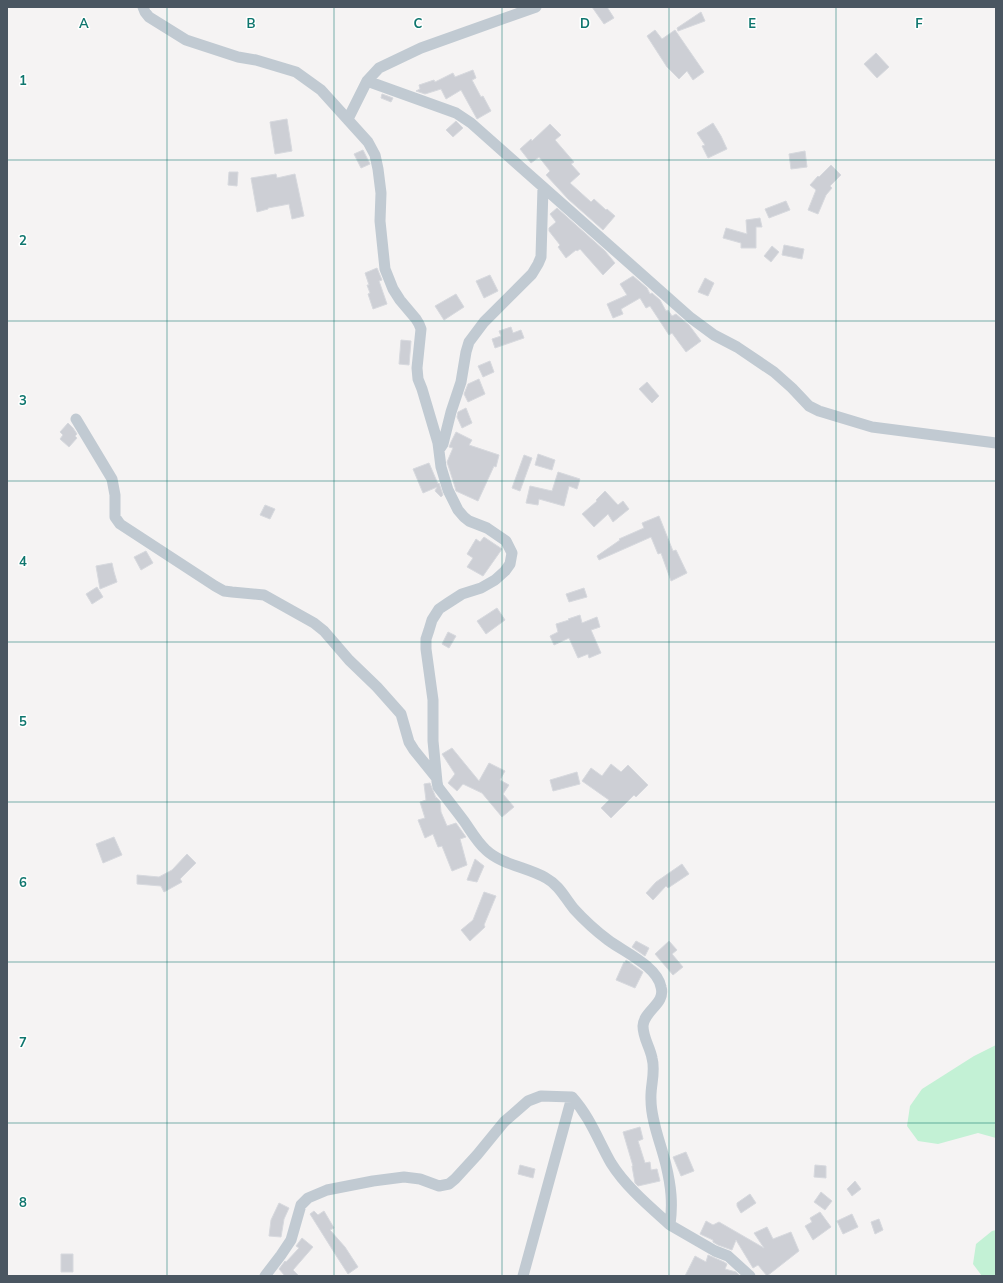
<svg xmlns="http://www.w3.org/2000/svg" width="1003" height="1283" font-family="Mulish,sans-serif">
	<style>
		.green { fill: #c3f1d5 }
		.building { fill: #cdcfd5; stroke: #d7d9de }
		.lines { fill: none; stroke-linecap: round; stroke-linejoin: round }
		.minor { stroke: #c1cad2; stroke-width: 11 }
		.grid { fill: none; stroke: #0f766e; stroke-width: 1; stroke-opacity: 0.55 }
		.grid-label { font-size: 13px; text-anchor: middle; font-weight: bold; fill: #0f766e; stroke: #fff; stroke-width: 3; stroke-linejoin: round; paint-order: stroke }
	</style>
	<rect width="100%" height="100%" fill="#f5f3f3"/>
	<path class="green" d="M996 1045V1138L978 1133 938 1144 918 1141 907 1126 910 1106 922 1089 974 1056Z
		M996 1230V1276H982L973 1264 976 1244 992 1231Z"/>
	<path class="building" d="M592 7H607L614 18 604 24Z
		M701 12 705 21 678 31 677 28Z
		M655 30 662 39 675 30 704 72 693 80 687 71 679 79 667 67 647 36Z
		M876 53 889 67 877 78 864 64Z
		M473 70 476 78 472 80 481 97 483 96 491 111 477 119 461 90 446 99 441 89 425 94 416 91 420 89 419 85 434 80 435 82 453 73 455 77Z
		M382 94 393 98 391 102 381 98Z
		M287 119 292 151 275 154 270 122Z
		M456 121 463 128 453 137 446 130Z
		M713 123 721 136 727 149 708 158 702 146 705 145 697 133Z
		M550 124 561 135 555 140 574 162 571 164 580 174 570 183 591 202 594 199 606 210 607 209 615 216 603 230 568 199 546 175 550 171 539 157 531 163 520 149 531 139 532 141Z
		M363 150 370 164 361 168 354 154Z
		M805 151 807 167 791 169 789 154Z
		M831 165 841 175 830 186 832 188 826 195 818 214 808 210 816 190 810 185 818 176 819 177Z
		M229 172H238L237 186 228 185Z
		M276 174 277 178 295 174 304 216 292 219 289 204 268 208V209L257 212 251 178Z
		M786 201 790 210 769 218 765 209Z
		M557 208 605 251 615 263 603 275 580 249 577 251 576 250 566 258 558 247 560 245 549 231V228L556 222 550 214Z
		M760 218 762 227H756V248H741V243L723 238 726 228 747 234 746 220Z
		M784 245 804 249 802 259 782 255Z
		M772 246 779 252 771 262 764 256Z
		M377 268 382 280 379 281 387 304 373 309 368 294 370 293 367 285H369L365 273Z
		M490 275 498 291 484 298 476 281Z
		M633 276 647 288 650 294 652 293 660 300 666 311 668 310 672 316 676 314 689 325 701 341 686 352 672 333 669 335 650 306 646 308 640 298 621 309 623 314 613 318 607 304 627 295 620 284Z
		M705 278 714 283 708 296 698 292Z
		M456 294 464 307 444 320 435 306Z
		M511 327 513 333 521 330 524 338 495 348 492 339 501 336 499 331Z
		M401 340 411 341 409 365 399 364Z
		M490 361 494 372 483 377 478 366Z
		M479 379 485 394 468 402 464 394 468 384Z
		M647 382 659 396 652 403 639 389Z
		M466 408 472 423 462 428 457 417 458 412Z
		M68 423 73 428 77 434 75 436 77 438 69 447 60 439 63 435 60 432Z
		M456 432 472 440 469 445 499 455 496 467 494 466 478 501 456 491 455 487 447 462 453 448 449 447 451 442Z
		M538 454 555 460 552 470 535 465Z
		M524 455 532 458 520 491 512 488Z
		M429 463 438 484 439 483 443 495 441 497 435 491 437 487 423 493 413 469Z
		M558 472 580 479 577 489 569 486 564 506 539 499 538 505 526 503 530 486 552 491Z
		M605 491 618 505 623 501 629 509 613 522 608 514 594 527 582 514 597 501 596 500Z
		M265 505 275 509 270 519 260 515Z
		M659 516 673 551 676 550 687 573 671 581 661 553 658 554 651 537 599 560 597 556 620 540 619 539 644 528 642 523Z
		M484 537 502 549 483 576 467 567 473 558 467 554 476 539 480 542Z
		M146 551 153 563 141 570 134 557Z
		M112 563 114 572 117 582 100 589 96 566Z
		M97 587 103 597 92 604 86 594Z
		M584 588 587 597 569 602 566 594Z
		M497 608 505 620 486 634 477 621Z
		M580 615 582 623 597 617 600 627 591 630 601 653 589 658 588 654 578 658 569 638 554 645 550 636 558 632 556 624 569 620 568 619Z
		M448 632 456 636 449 648 442 644Z
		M452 748 479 781 489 763 505 771 500 780 509 785 503 794 514 807 502 817 482 793 463 784 457 791 448 783 455 774 442 754Z
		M611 764 621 772 628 765 648 785 636 797 634 795 611 818 601 808 609 800 582 781 591 768 602 776Z
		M577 772 580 784 553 791 550 780Z
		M430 783 436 798V797L440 801 441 812 447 826 456 823 466 837 460 839 467 865 452 871 442 846 438 847 433 834 425 838 418 820 425 818 420 802 426 800 424 784Z
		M114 837 122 855 103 863 96 844Z
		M187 854 196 863 180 879 182 882 164 892 161 886 137 884V875L159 877 172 870Z
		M475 859 484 866 477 882 467 880Z
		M682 864 689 874 668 888 666 886 653 900 646 893 656 882Z
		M484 892 496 896 484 925 485 927 470 941 461 930 473 920Z
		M636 941 649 948 645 956 632 947Z
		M669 941 677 950 672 954 683 967 673 975 655 954Z
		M626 960 643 972 635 988 616 980 624 962 625 963Z
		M640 1127 643 1139 638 1141 645 1163 650 1162 651 1170 657 1169 660 1181 638 1186 635 1183 632 1166H633L623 1132Z
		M686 1152 694 1171 681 1176 673 1157Z
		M520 1165 535 1169 533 1178 518 1174Z
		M815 1165 826 1166V1178L814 1177Z
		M855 1181 861 1189 852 1196 847 1189Z
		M821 1192 832 1201 825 1210 814 1202Z
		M750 1194 756 1203 741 1213 737 1206V1203Z
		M279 1203 289 1208 284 1219 281 1237 269 1236 271 1220Z
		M314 1211 318 1215 324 1211 334 1228 330 1230 345 1247 358 1267 348 1274 337 1257 310 1214Z
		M820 1212 831 1227 813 1240 805 1226 812 1222 810 1218Z
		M852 1214 858 1227 843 1234 837 1221Z
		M879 1219 883 1230 875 1234 871 1222Z
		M706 1221 713 1225 719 1222 764 1248 754 1233 767 1227 773 1239 791 1232 799 1251 767 1276 758 1265 753 1268 736 1240 732 1250 718 1245 713 1242V1240L700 1234Z
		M302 1238 313 1247 293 1270 299 1276H285L279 1269 285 1261 286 1262 299 1248 296 1246Z
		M61 1254H73V1272H61Z
		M708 1255 724 1262 727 1264 725 1269 736 1272 740 1276H685L695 1256 706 1262Z"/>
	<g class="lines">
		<path class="minor" d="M143 7 145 12 149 17 186 40 238 57 256 60 296 72 321 90 368 142 375 155 378 169 381 193 380 221 385 269 393 289 400 300 416 319 419 324 421 329 417 368 418 379 422 389 438 443 441 467 448 490 458 510 464 517 469 521 487 528 506 541 512 553 510 564 505 571 495 580 481 588 462 594 448 603 439 609 432 620 429 630 426 639V649L433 700V741L437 782 438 787C447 799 456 810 464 821 471 831 477 842 486 850 502 865 527 867 546 878 559 885 565 898 574 909 584 920 596 931 608 940 624 952 657 966 661 987 666 1004 644 1010 643 1026 643 1038 650 1047 652 1058 656 1072 650 1086 651 1100 651 1121 661 1144 666 1165 671 1186 673 1203 670 1225L715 1251 728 1256 750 1276
			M367 81 456 113 471 123 691 318 714 335 737 347 774 372 792 388 809 406 819 411 872 427 996 443
			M348 119 367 81 379 68 421 48 536 7
			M76 419 112 479 115 495V517L120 524 215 586 224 591 232 592 264 595 314 623 324 631 349 660 377 687 401 714 409 742 414 750 435 776
			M439 450 443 444 451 412 461 382 466 352 469 342 484 322 532 274 538 264 541 257 543 187
			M265 1276 281 1255 291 1240 301 1205 308 1198 327 1190 373 1181 404 1177 420 1179 439 1186 449 1184 455 1179 477 1155 504 1122 528 1101 541 1096 572 1097C590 1117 598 1140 611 1163 626 1187 649 1206 670 1225
			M523 1276 572 1097"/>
	</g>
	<path class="grid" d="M167 7V1276M334 7V1276M502 7V1276M669 7V1276M836 7V1276M7 160H996M7 321H996M7 481H996M7 642H996M7 802H996M7 962H996M7 1123H996"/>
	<g class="grid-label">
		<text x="84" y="28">A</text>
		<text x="251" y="28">B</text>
		<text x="418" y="28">C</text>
		<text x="585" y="28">D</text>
		<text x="752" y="28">E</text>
		<text x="919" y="28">F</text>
		<text x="23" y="85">1</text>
		<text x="23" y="245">2</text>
		<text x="23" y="405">3</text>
		<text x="23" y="566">4</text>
		<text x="23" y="726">5</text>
		<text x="23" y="887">6</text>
		<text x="23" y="1047">7</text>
		<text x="23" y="1207">8</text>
	</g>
	<rect width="1003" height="1283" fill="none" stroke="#4a5661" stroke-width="16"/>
</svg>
